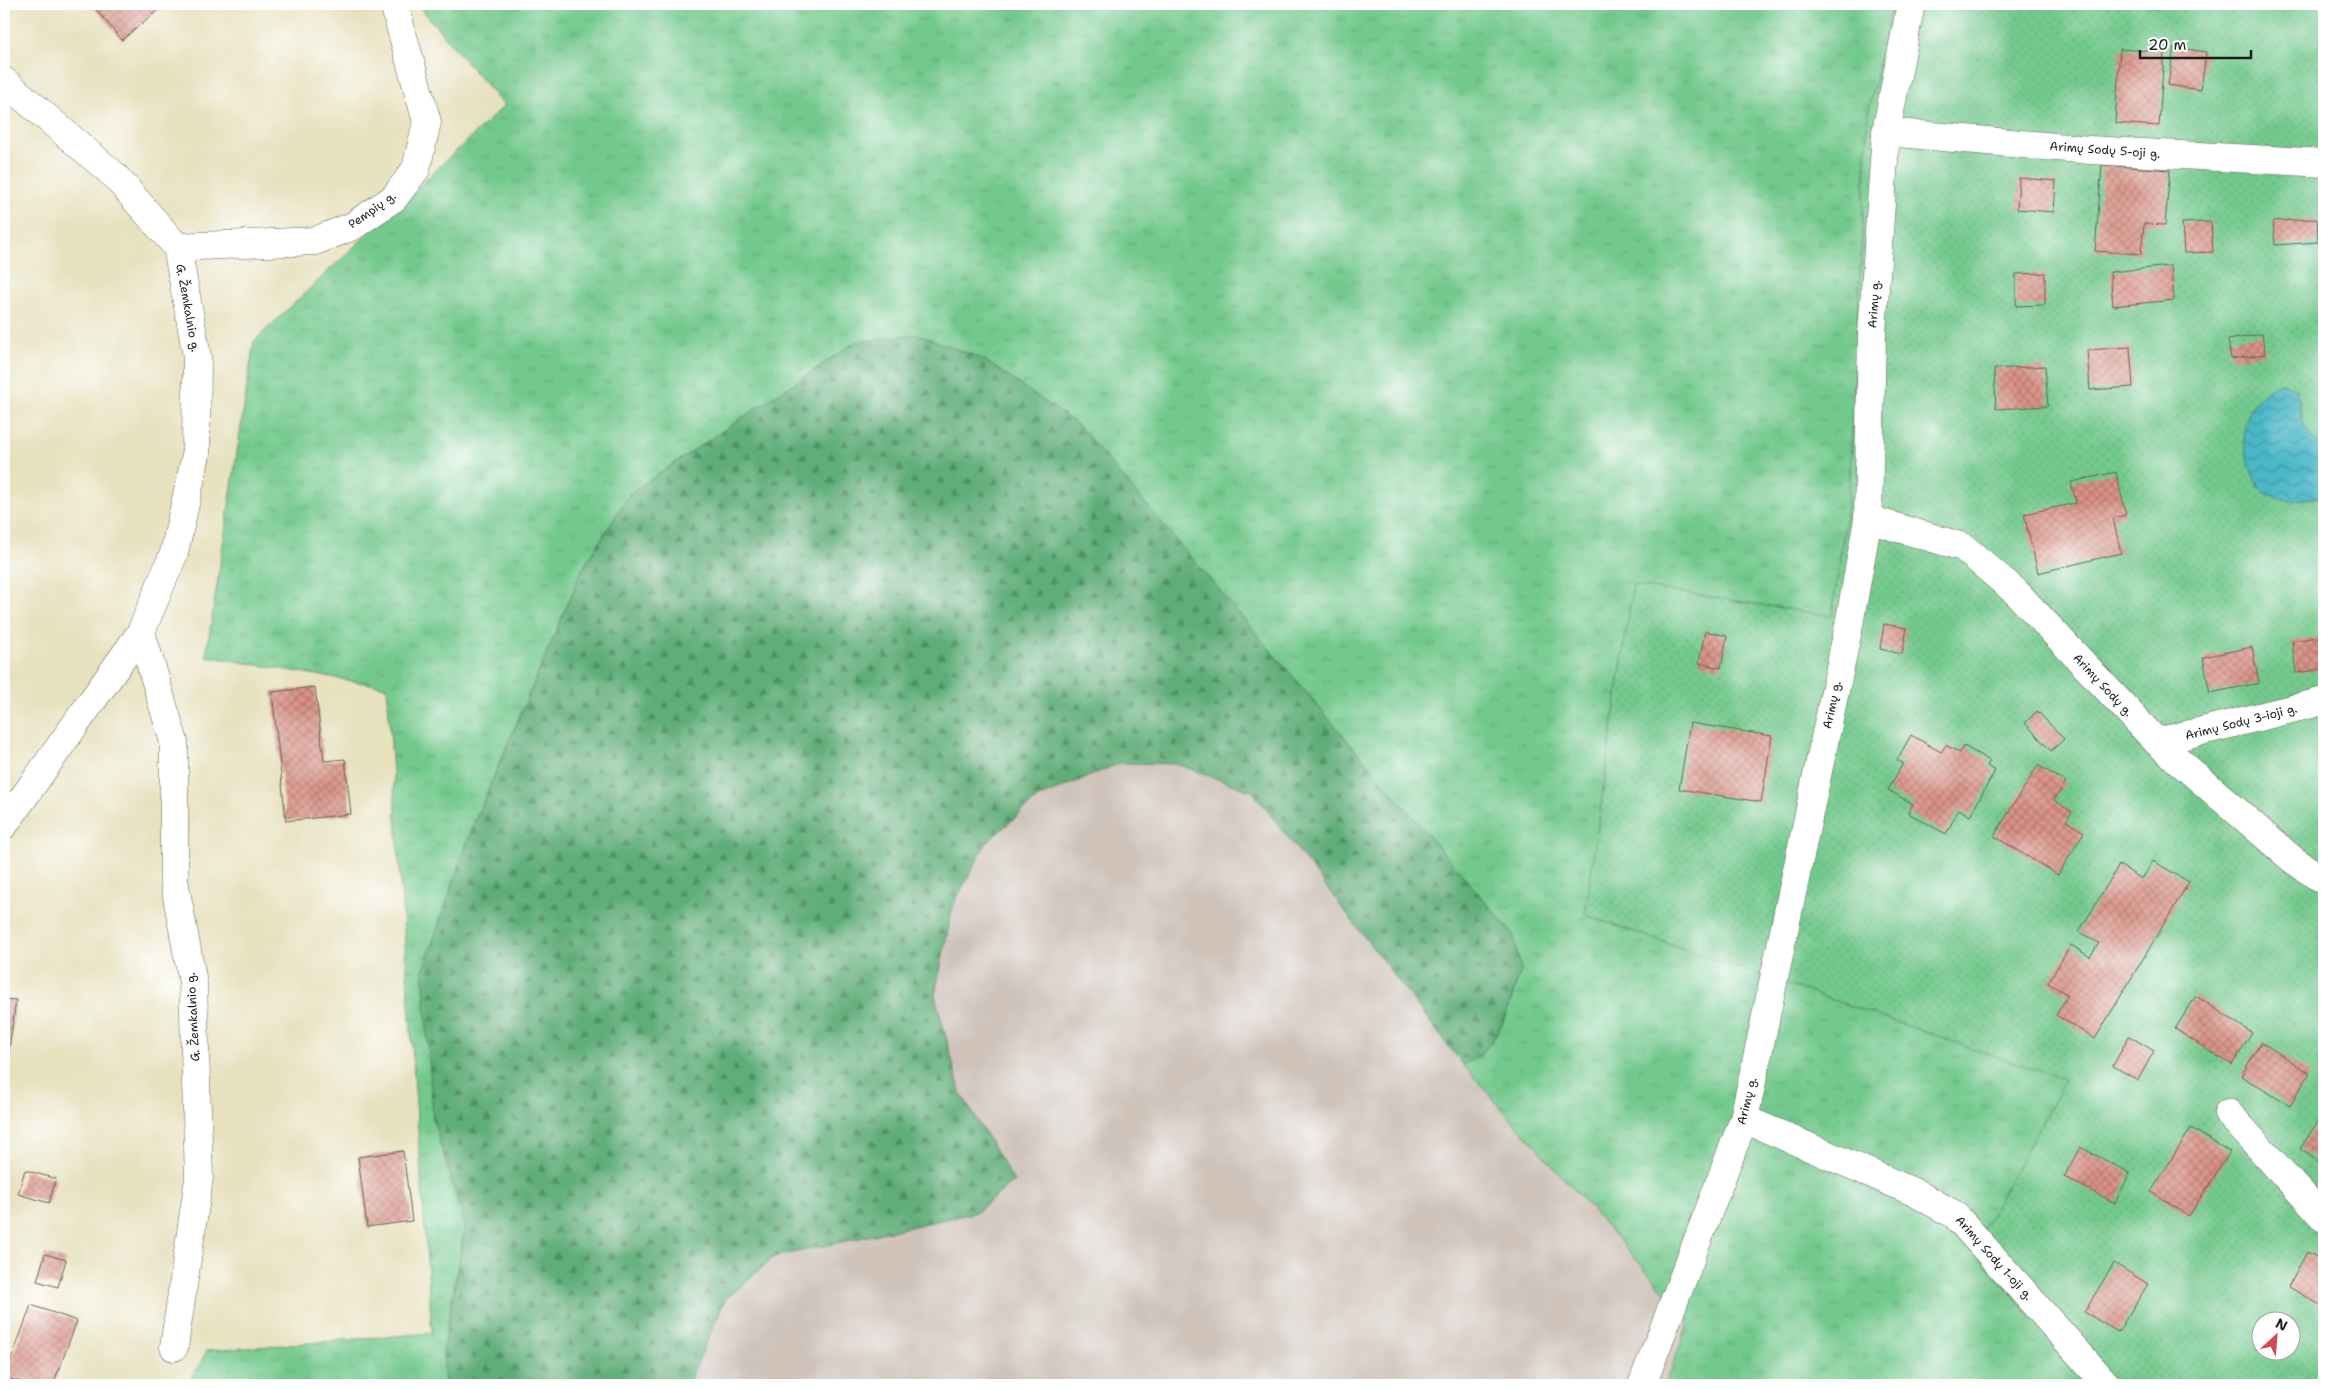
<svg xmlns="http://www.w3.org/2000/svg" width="2328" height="1389" font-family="'Shantell Sans',sans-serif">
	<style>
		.industrial { fill: #cec2b9 }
		.grass { fill: url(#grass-tufts); stroke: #487254 }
		.forest { fill: url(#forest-firs); stroke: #3d644a }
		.garden { fill: url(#garden-dots); stroke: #487254; fill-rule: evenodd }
		.water { fill: url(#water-waves); stroke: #346a72 }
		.building { fill: url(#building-cross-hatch) }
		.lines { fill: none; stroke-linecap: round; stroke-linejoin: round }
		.minor-casing { stroke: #636155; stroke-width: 29 }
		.minor { stroke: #fff; stroke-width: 28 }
		.labels { text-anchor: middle; stroke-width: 4; stroke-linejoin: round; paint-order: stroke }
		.street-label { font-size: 12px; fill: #1c1c1c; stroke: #fff }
	</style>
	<defs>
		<pattern id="grass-tufts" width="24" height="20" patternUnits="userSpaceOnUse" patternTransform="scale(1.25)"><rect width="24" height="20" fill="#73c98d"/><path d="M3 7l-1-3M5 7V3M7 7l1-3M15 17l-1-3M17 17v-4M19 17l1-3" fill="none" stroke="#63ac79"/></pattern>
		<pattern id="forest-firs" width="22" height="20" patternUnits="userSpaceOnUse" patternTransform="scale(1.25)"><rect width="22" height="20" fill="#5ead78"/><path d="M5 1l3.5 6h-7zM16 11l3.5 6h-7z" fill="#4d8c62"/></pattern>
		<pattern id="garden-dots" width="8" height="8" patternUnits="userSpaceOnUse" patternTransform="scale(1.25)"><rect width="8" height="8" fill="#73c98d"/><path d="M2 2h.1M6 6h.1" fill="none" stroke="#63ac79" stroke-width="1.8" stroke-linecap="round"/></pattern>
		<pattern id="water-waves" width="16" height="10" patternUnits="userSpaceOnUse" patternTransform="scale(1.25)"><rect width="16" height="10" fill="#4cb8c7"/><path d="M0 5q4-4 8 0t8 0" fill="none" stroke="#3e95a1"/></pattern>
		<pattern id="building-cross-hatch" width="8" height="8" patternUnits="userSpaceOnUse" patternTransform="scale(1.25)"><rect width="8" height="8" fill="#da9386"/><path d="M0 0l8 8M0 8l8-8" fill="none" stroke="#b0776d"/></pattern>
	</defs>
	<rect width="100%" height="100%" fill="#fff"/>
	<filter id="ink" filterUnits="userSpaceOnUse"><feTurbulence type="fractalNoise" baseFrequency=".02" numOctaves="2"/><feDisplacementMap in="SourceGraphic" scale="10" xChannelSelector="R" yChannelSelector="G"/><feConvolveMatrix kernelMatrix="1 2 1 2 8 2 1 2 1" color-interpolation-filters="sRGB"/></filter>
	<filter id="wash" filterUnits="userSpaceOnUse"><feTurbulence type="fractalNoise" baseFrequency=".0096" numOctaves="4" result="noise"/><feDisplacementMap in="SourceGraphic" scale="20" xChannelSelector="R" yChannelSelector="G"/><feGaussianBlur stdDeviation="1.12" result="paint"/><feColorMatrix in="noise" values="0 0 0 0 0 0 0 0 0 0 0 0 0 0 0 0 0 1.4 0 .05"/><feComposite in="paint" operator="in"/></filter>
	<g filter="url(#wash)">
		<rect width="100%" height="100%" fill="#e7e1be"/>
		<path class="industrial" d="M1120 763 1177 764 1253 792 1463 1065 1690 1320 1665 1385H688L725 1300 774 1257 977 1212 1014 1181 961 1094 935 995 953 905 987 842 1038 798Z"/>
		<path class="grass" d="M417 4H1892L1868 114 1849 493 1832 616 1633 585 1585 915 2066 1080 1972 1249 2092 1385H1665L1690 1320 1463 1065C1503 1042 1507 1011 1521 970L856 342 630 493 582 570 472 828 433 1119 465 1226 443 1351 445 1385H187L207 1351 432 1333 387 687 206 656 254 341 504 106Z"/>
		<path class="forest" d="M917 334 983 359 1078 425 1513 934 1521 970 1502 1025 1481 1055 1463 1065 1253 792 1177 764 1120 763 1038 798 987 842 953 905 935 995 961 1094 1014 1181 977 1212 774 1257 725 1300 688 1385H445L443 1351 465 1226 433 1119 423 970 472 828 582 570 630 493 856 342Z"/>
		<path class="garden" d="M1892 4H2324V1385H2092L1972 1249 2065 1080 1585 915 1633 585 1832 616 1849 493 1868 114ZM2260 1322H2290V1352H2260Z"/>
		<path class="water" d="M2280 383 2297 389C2302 413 2300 436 2324 446V497C2306 498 2280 505 2264 492 2257 486 2253 475 2250 466 2238 430 2244 400 2280 383Z"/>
		<g id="blocks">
			<path class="building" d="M91 4H165L122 40Z
				M2174 47 2206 52 2201 90 2168 85Z
				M2120 49 2164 52 2159 126 2115 123Z
				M2102 165 2170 170 2165 225 2144 224 2141 254 2095 251Z
				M2019 178 2056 181 2054 212 2017 209Z
				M2317 219 2318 242 2275 245 2273 221Z
				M2211 222 2213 252 2184 253 2182 223Z
				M2171 266 2174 300 2113 306 2110 272Z
				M2045 273V305L2016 306V274Z
				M2262 334 2265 354 2231 359 2228 340Z
				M2130 347 2133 387 2090 390 2087 350Z
				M2045 366 2048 406 1996 409 1994 369Z
				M2116 472 2126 515 2113 518 2121 553 2038 573 2024 514 2076 503 2071 482Z
				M1884 624 1907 628 1902 654 1880 649Z
				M1705 631 1727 636 1721 668 1699 663Z
				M2324 636V669L2296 673 2292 641Z
				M2252 647 2259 683 2210 693 2203 657Z
				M315 687 324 761 345 759 351 814 286 821 272 692Z
				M2037 711 2064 739 2051 751 2025 723Z
				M1690 723 1772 736 1761 802 1679 789Z
				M1911 735 1941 752 1946 745 1960 753 1964 746 1990 761 1987 766 1995 771 1970 816 1959 809 1946 834 1908 813 1913 804 1888 790 1903 763 1897 760Z
				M2038 765 2066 782 2054 800 2072 812 2066 821 2084 832 2058 875 1994 836Z
				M2153 861 2189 882 2095 1039 2056 1015 2068 995 2048 983 2071 945 2090 957 2099 943 2079 932 2119 865 2142 879Z
				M2196 996 2252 1033 2232 1065 2175 1029Z
				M4 999 16 1000 8 1057H4Z
				M2129 1036 2154 1051 2138 1080 2113 1066Z
				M2261 1042 2310 1073 2290 1106 2241 1076Z
				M2324 1112V1165L2300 1149Z
				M2191 1128 2230 1152 2189 1216 2151 1192Z
				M2080 1147 2130 1173 2115 1203 2064 1177Z
				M403 1151 412 1221 367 1227 358 1157Z
				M25 1170 56 1179 49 1203 18 1194Z
				M2307 1252 2324 1261V1307L2288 1287Z
				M45 1254 66 1260 58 1287 37 1281Z
				M2114 1263 2148 1284 2118 1332 2084 1312Z
				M31 1305 77 1321 53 1385H28L5 1377Z"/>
		</g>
	</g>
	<g filter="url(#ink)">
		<use href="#blocks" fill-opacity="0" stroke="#636155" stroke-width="1"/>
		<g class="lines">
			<defs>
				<path id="minor" d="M4 81 114 175 177 247 197 356 196 455 174 553 141 632 4 825
					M1886 132 2090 150 2324 163
					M177 247 315 241 353 226 394 198 416 169 427 122 394 4
					M1868 519 1963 547 2016 592 2157 742 2292 859 2324 881
					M141 632 174 742V880L193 983 199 1178 174 1347
					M2157 742 2324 701
					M2228 1113 2324 1218
					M1744 1119 1916 1193 1955 1215 2107 1385
					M1642 1385 1744 1119 1848 630 1868 519 1872 333 1886 132 1911 4"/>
			</defs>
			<use href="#minor" class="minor-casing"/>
			<use href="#minor" class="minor"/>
		</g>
	</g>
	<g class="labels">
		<g class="street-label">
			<text transform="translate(2105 150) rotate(4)" y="4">Arimų Sodų 5-oji g.</text>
			<text transform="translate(372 210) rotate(-35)" y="4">Pempių g.</text>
			<text transform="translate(1874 304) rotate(-86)" y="4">Arimų g.</text>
			<text transform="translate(188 308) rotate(80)" y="4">G. Žemkalnio g.</text>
			<text transform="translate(2103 685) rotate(47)" y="4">Arimų Sodų g.</text>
			<text transform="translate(1832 705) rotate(-78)" y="4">Arimų g.</text>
			<text transform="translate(2241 722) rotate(-14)" y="4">Arimų Sodų 3-ioji g.</text>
			<text transform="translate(193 1017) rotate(-93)" y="4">G. Žemkalnio g.</text>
			<text transform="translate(1747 1101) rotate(-76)" y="4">Arimų g.</text>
			<text transform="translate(1994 1258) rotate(48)" y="4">Arimų Sodų 1-oji g.</text>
		</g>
	</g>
	<rect width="2328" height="1389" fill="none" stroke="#fff" stroke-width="20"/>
	<g transform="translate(2276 1336) rotate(26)"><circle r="24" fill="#ffffff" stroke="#a4a4a4"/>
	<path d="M0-4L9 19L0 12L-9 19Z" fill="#d1495b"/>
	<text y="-8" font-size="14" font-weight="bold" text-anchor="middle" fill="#1c1c1c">N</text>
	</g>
	<path d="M2140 50v8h111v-8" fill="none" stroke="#1c1c1c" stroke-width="2.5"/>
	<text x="2148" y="50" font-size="15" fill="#1c1c1c" stroke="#ffffff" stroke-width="4" paint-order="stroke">20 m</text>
</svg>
